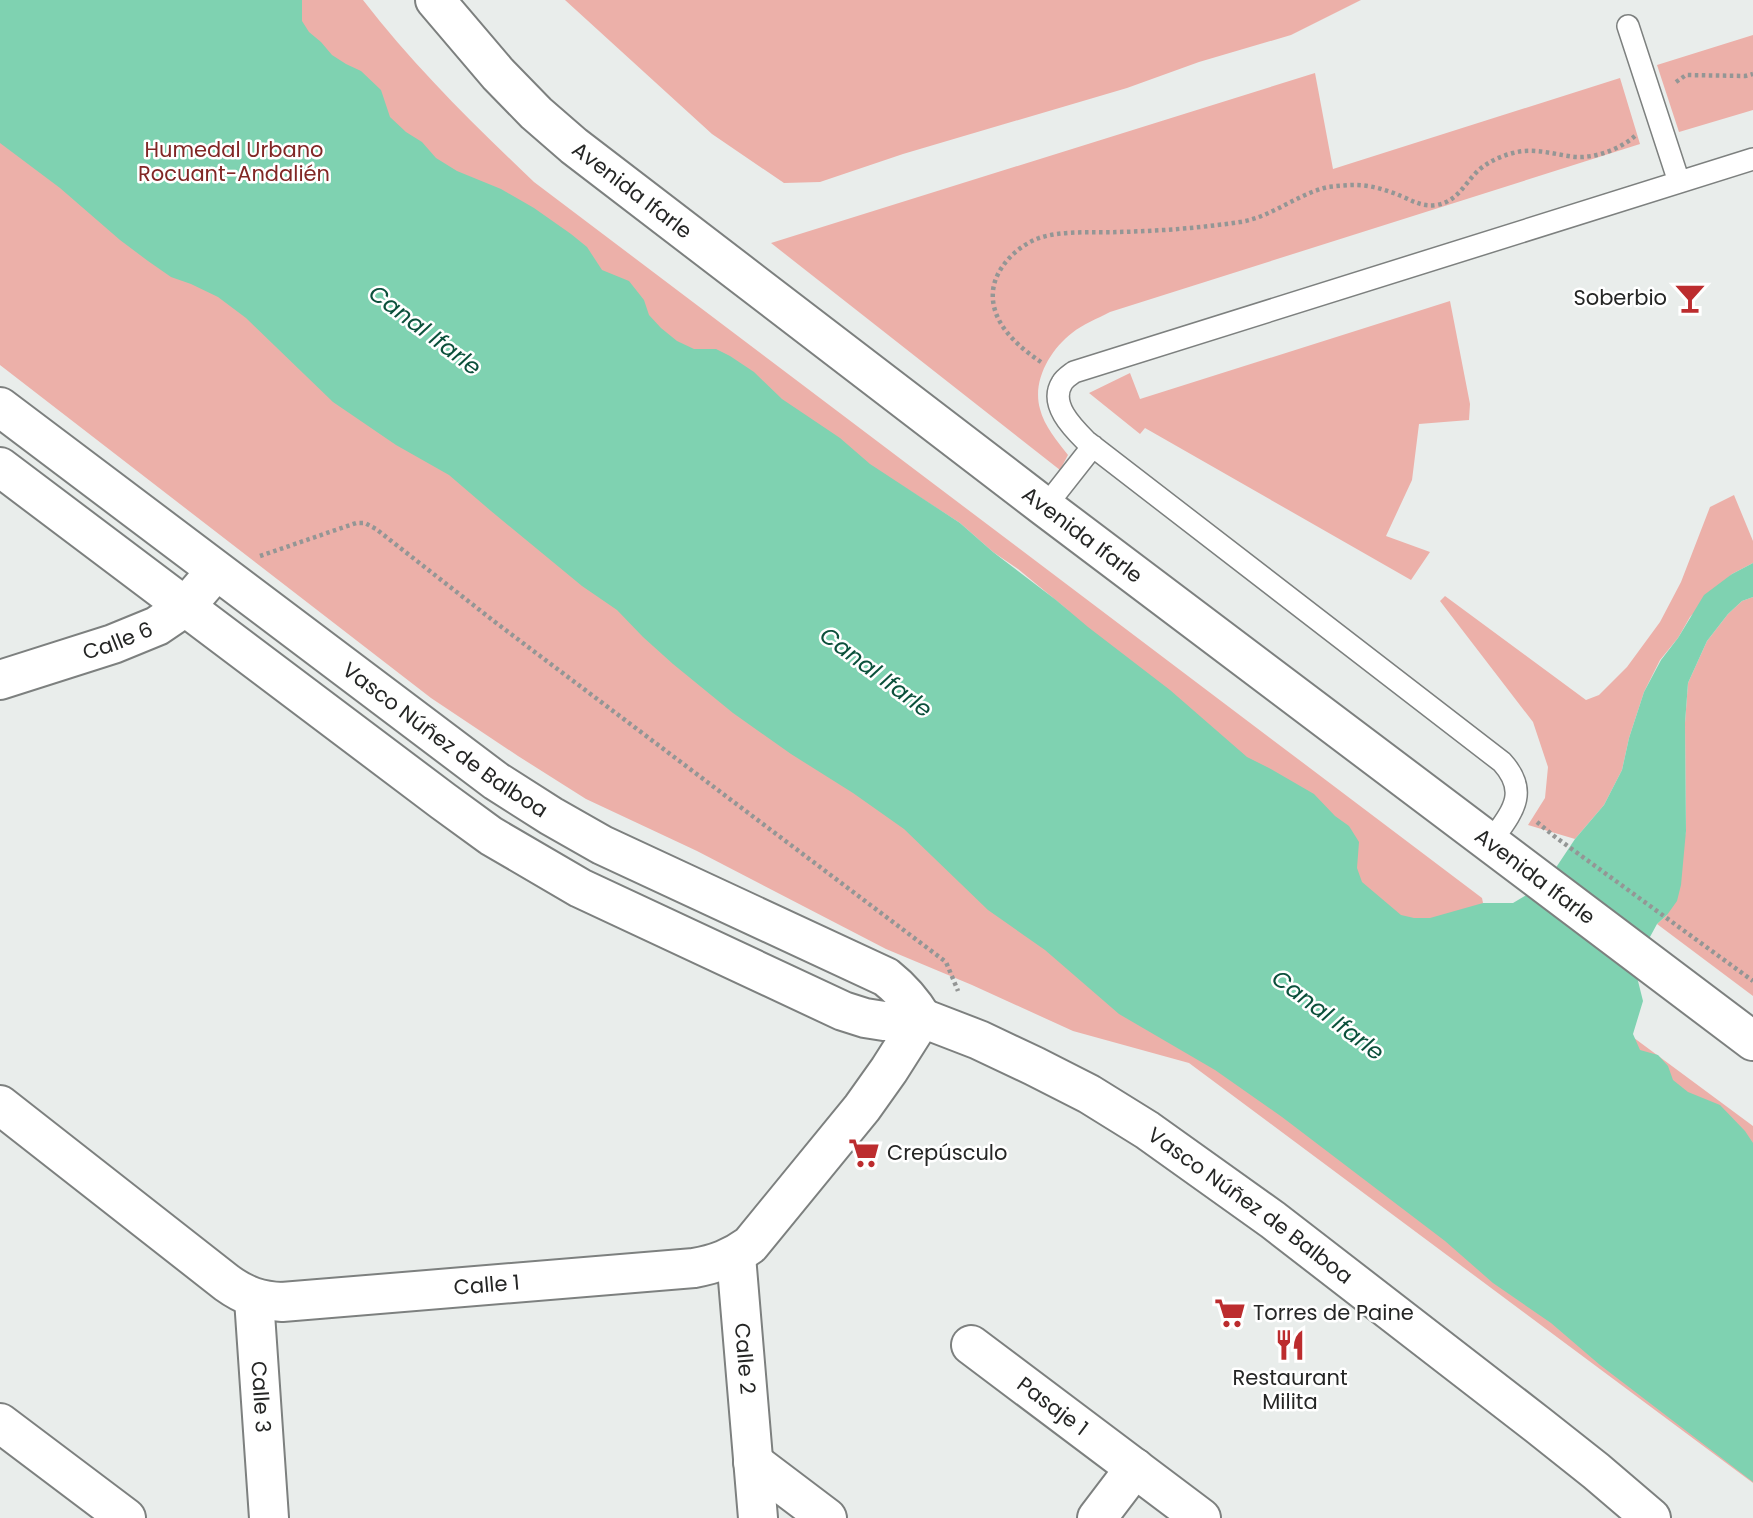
<svg xmlns="http://www.w3.org/2000/svg" width="1753" height="1518" font-family="Poppins,sans-serif">
	<style>
		.green { fill: #ecb0a9; fill-rule: evenodd }
		.water { fill: #7fd2b1 }
		.lines { fill: none; stroke-linecap: round; stroke-linejoin: round }
		.service-casing { stroke: #7d807f; stroke-width: 24 }
		.minor-casing { stroke: #7d807f; stroke-width: 42 }
		.tertiary-casing { stroke: #7d807f; stroke-width: 42 }
		.path { stroke: #949695; stroke-width: 4.5; stroke-dasharray: 3.5 3.5; stroke-linecap: butt }
		.service { stroke: #fff; stroke-width: 21 }
		.minor { stroke: #fff; stroke-width: 38 }
		.tertiary { stroke: #fff; stroke-width: 38 }
		.labels { text-anchor: middle; stroke-width: 5; stroke-linejoin: round; paint-order: stroke }
		.park-label { font-size: 21px; fill: #812725; stroke: #fff }
		.street-label { font-size: 21px; fill: #252625; stroke: #fff }
		.poi-label { font-size: 21px; fill: #252625; stroke: #fff; text-anchor: start }
		.water-label { font-size: 23px; font-style: italic; fill: #0b503b; stroke: #fff }
	</style>
	<rect width="100%" height="100%" fill="#e9edeb"/>
	<path class="green" d="M0 0H363C414 66 473 124 534 182L1482 898 1483 903H1482L1626 1032 1753 1126V1483L1189 1063 1073 1031 972 985 886 949 697 851 586 799 518 756 431 698 0 365ZM901 485 960 523 993 552 1018 569 1069 611Z
		M565 0H1361L1291 35 1199 62 1127 88 903 154 820 182 784 183 712 134Z
		M1753 35V110L1679 132 1657 65Z
		M1315 73 1333 169 1620 78 1640 144 1110 312C1097 319 1083 324 1072 333 1050 350 1032 381 1040 409 1044 426 1058 442 1068 455L1060 470 771 243Z
		M1450 301 1470 404 1469 420 1419 424 1412 480 1386 536 1430 552 1411 580 1145 428 1140 434 1089 393 1130 373 1140 399Z
		M1734 495 1753 541V563L1732 574 1690 617 1678 638 1660 660 1644 692 1629 738 1622 770 1604 805 1575 839 1528 825 1545 798 1548 767 1533 722 1440 601 1445 596 1586 700 1599 695 1627 667 1660 622 1681 582 1710 507Z
		M1753 597V996L1657 924 1667 915 1686 831 1685 723 1688 683 1707 641 1728 614 1742 601Z"/>
	<path class="water" d="M0 0H302V21L309 32 321 42 332 55 346 64 361 71 381 90 390 117 406 132 422 142 436 158 457 171 501 189 534 208 571 234 587 247 602 270 629 281 644 300 649 315 661 328 677 341 694 349H716L730 356 754 372 782 399 840 438 870 464 960 523 993 552 1056 600 1088 627 1170 690 1247 757 1269 768 1314 794 1335 816 1349 826 1359 842 1357 868 1362 882 1401 915 1414 918H1430L1483 903H1513L1528 894 1551 875 1575 839 1604 805 1622 770 1629 738 1644 692 1661 660 1678 638 1704 595 1732 574 1753 563V597L1742 601 1728 614 1707 641 1688 683 1685 723 1686 831 1681 885 1677 901 1667 915 1657 924 1638 959 1637 977 1643 1001 1633 1034 1640 1050 1658 1055 1668 1066 1673 1080 1688 1092 1720 1105 1745 1131 1753 1143V1482L1600 1365 1551 1323 1493 1283 1445 1241 1282 1117 1215 1070 1119 1014 1045 950 988 910 904 829 853 793 791 754 733 713 673 664 643 637 617 610 582 586 491 511 449 475 396 445 333 402 246 318 218 297 191 284 171 277 148 261 120 240 60 188 0 143Z"/>
	<g class="lines">
		<defs>
			<path id="service" d="M1628 26 1679 182
				M1045 507 1093 446
				M1490 843C1510 814 1531 794 1502 762L1086 441C1072 427 1049 404 1062 383 1064 379 1070 375 1074 372L1753 159"/>
			<g id="minor">
				<path id="s1" d="M0 680 113 644 157 626 185 607 216 571"/>
				<path id="s2" d="M0 1105 227 1283C245 1296 260 1301 282 1302L694 1268C716 1264 732 1258 750 1245L862 1108 889 1070 922 1018"/>
				<path id="s3" d="M736 1256 758 1518"/>
				<path id="s4" d="M254 1299 269 1518"/>
				<path id="s5" d="M971 1345 1201 1518"/>
				<path d="M0 1423 126 1518"/>
				<path d="M753 1462 827 1518"/>
				<path d="M1097 1518 1135 1468"/>
			</g>
			<g id="tertiary">
				<path id="s6" d="M435 0 498 74 536 113 574 146 1045 507 1753 1041"/>
				<path id="s7" d="M0 407 496 781 551 816 602 845 886 977C901 989 912 1001 922 1018"/>
				<path id="s8" d="M0 467 443 801 491 836 580 888 843 1011 865 1018 884 1021H903L922 1018 979 1040 1034 1066 1089 1094 1147 1130 1273 1220 1538 1425 1596 1471 1651 1518"/>
			</g>
		</defs>
		<use href="#service" class="service-casing"/>
		<use href="#minor" class="minor-casing"/>
		<use href="#tertiary" class="tertiary-casing"/>
		<path class="path" d="M1676 82 1686 75 1745 76 1753 74
			M1041 362C1017 346 990 322 993 291 995 268 1017 246 1039 238 1063 230 1093 233 1118 232 1159 231 1200 228 1240 222 1272 217 1297 194 1328 187 1337 186 1346 185 1355 185 1370 185 1387 190 1401 196 1413 201 1422 207 1436 205 1458 202 1465 182 1480 169 1490 161 1501 156 1513 153 1535 147 1555 155 1576 157 1596 158 1620 149 1635 136
			M260 556 356 523H365L376 529 495 622 946 962 958 991
			M1537 822 1554 836 1753 981"/>
		<use href="#service" class="service"/>
		<use href="#minor" class="minor"/>
		<use href="#tertiary" class="tertiary"/>
	</g>
	<defs>
		<symbol id="bar-bare" viewBox="-9 -9 18 18"><path d="M-6-5H6L.8 .8V4.5H3.5V6h-7V4.5H-.8V.8Z" fill="#bc2c2e" stroke="#fff" stroke-width="2.5" paint-order="stroke"/></symbol>
		<symbol id="supermarket-bare" viewBox="-9 -9 18 18"><path d="M-6-5.5h2.5l.6 2H6L4.5 2H-2.5L-4.4-4H-6ZM-1.5 3.2a1.3 1.3 0 1 0 .1 0ZM3 3.2a1.3 1.3 0 1 0 .1 0Z" fill="#bc2c2e" stroke="#fff" stroke-width="2.5" paint-order="stroke"/></symbol>
		<symbol id="restaurant-bare" viewBox="-9 -9 18 18"><path d="M-5-6h1v4h1v-4h1v4h1v-4h1v5L-1.5 .5V6h-2V.5L-5-1ZM5-6V6H3V1.5H1.5Q1.5-4 5-6Z" fill="#bc2c2e" stroke="#fff" stroke-width="2.5" paint-order="stroke"/></symbol>
	</defs>
	<g fill-rule="evenodd">
		<use href="#bar-bare" x="1668" y="276" width="44" height="44"/>
		<use href="#supermarket-bare" x="842" y="1131" width="44" height="44"/>
		<use href="#supermarket-bare" x="1208" y="1291" width="44" height="44"/>
		<use href="#restaurant-bare" x="1268" y="1323" width="44" height="44"/>
	</g>
	<g class="labels">
		<g class="park-label">
			<text x="234" y="157">Humedal Urbano<tspan x="234" dy="24">Rocuant-Andalién</tspan></text>
		</g>
		<g class="street-label">
			<text dy="7" stroke="none"><textPath href="#s6" startOffset="275">Avenida Ifarle</textPath></text>
			<text dy="7" stroke="none"><textPath href="#s6" startOffset="842">Avenida Ifarle</textPath></text>
			<text dy="7" stroke="none"><textPath href="#s1" startOffset="124">Calle 6</textPath></text>
			<text dy="7" stroke="none"><textPath href="#s7" startOffset="556">Vasco Núñez de Balboa</textPath></text>
			<text dy="7" stroke="none"><textPath href="#s6" startOffset="1409">Avenida Ifarle</textPath></text>
			<text dy="7" stroke="none"><textPath href="#s8" startOffset="1468">Vasco Núñez de Balboa</textPath></text>
			<text dy="7" stroke="none"><textPath href="#s2" startOffset="553">Calle 1</textPath></text>
			<text dy="7" stroke="none"><textPath href="#s3" startOffset="103">Calle 2</textPath></text>
			<text dy="7" stroke="none"><textPath href="#s4" startOffset="98">Calle 3</textPath></text>
			<text dy="7" stroke="none"><textPath href="#s5" startOffset="102">Pasaje 1</textPath></text>
		</g>
		<g class="poi-label">
			<text x="1667" y="305" text-anchor="end">Soberbio</text>
			<text x="887" y="1160">Crepúsculo</text>
			<text x="1253" y="1320">Torres de Paine</text>
			<text x="1290" y="1385" text-anchor="middle">Restaurant<tspan x="1290" dy="24">Milita</tspan></text>
		</g>
		<g class="water-label">
			<text transform="translate(425 330) rotate(37)" y="8">Canal Ifarle</text>
			<text transform="translate(876 672) rotate(37)" y="8">Canal Ifarle</text>
			<text transform="translate(1328 1015) rotate(37)" y="8">Canal Ifarle</text>
		</g>
	</g>
</svg>
